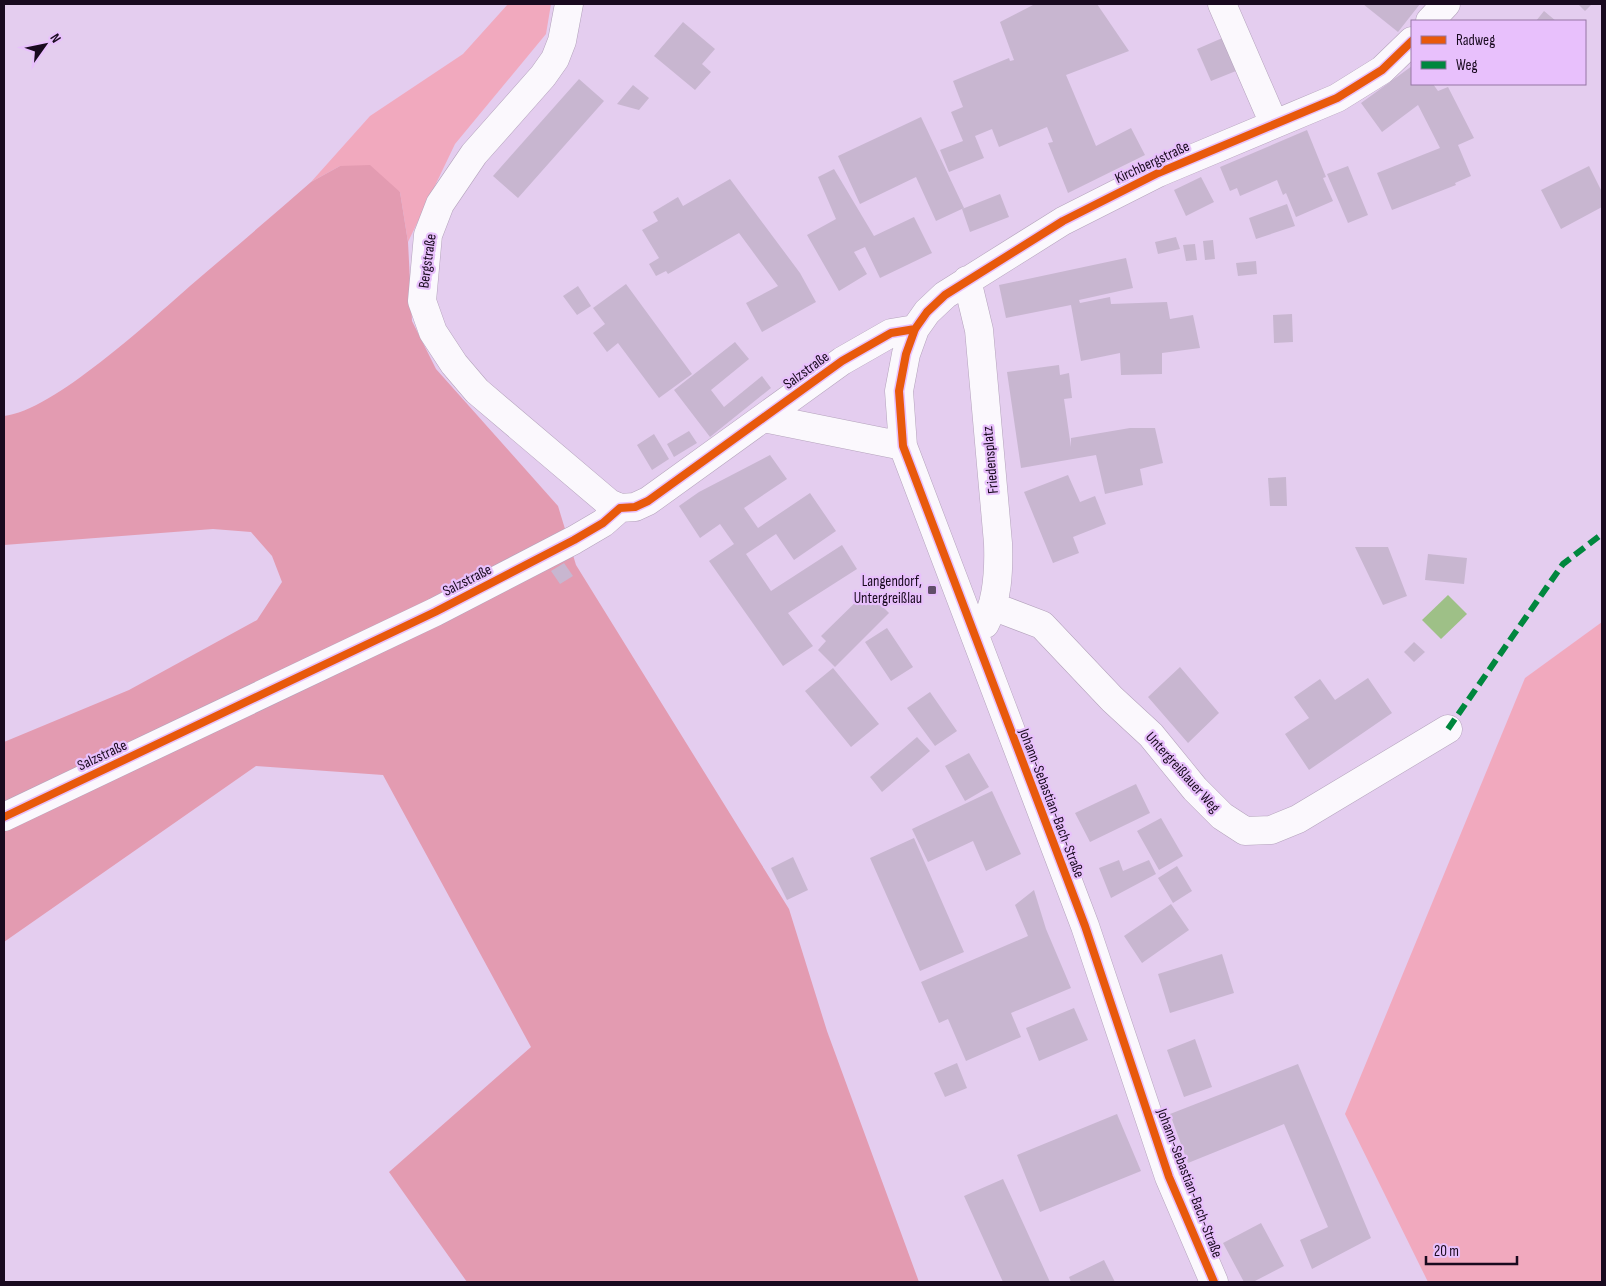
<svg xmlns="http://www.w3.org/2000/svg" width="1606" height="1286" font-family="'Sofia Sans Condensed',sans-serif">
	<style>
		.green { fill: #f1a9be }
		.forest { fill: #e39bb1 }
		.water { fill: #9ec087 }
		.building { fill: #c8b6d0 }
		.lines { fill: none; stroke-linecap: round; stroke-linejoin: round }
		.minor-casing { stroke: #b4a3bc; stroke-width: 29 }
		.minor { stroke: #fbf8fd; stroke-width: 28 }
		.quiet { stroke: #00873e; stroke-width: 6; stroke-dasharray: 12 6; stroke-linecap: butt }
		.cycleway-casing { stroke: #e8c0fc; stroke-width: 11 }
		.cycleway { stroke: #e8590c; stroke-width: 8 }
		.poi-dot { fill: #604e68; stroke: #e8c0fc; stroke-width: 2 }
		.labels { text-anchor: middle; stroke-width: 4.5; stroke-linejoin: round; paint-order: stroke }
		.street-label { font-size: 15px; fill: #190a1f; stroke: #e8c0fc }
		.poi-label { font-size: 15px; fill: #190a1f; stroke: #e8c0fc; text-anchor: end }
	</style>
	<rect width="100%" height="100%" fill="#e4cdef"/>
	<path class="green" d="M508 4H551L546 34 455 144 408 242 400 192 340 166 311 182 370 116 463 54Z
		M1602 622V1282H1428L1345 1114 1525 678Z"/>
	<path class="forest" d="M370 165 400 192 408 242 412 321 436 369 558 506 576 565 789 909 827 1031 919 1282H467L389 1172 531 1047 383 775 256 766 4 942V742L129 690 257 620 282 582 272 556 251 532 213 529 4 545V416C53 411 150 321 190 286 230 252 271 217 311 182L340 166Z"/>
	<path class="water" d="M1448 595 1467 614 1441 639 1422 620Z"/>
	<path class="building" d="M1035 4H1097L1129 51 1066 75 1096 146 1131 128 1145 155 1068 193 1048 143 1053 142 1047 127 999 147 992 129 975 136 984 158 949 172 940 150 963 141 951 112 963 107 953 81 1009 58 1010 61 1014 60 1000 22Z
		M1363 4H1420L1398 32Z
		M1578 4H1592L1585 11Z
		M1544 11 1556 21H1536Z
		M683 22 715 49 702 64 711 72 695 90 654 56Z
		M1227 36 1241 69 1211 81 1197 49Z
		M1412 66V84H1433L1438 91 1448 87 1474 138 1458 145 1471 176 1455 183 1456 185 1392 210 1377 173 1440 148 1418 105 1382 132 1361 103Z
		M579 79 604 101 518 198 493 176Z
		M633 85 649 98 639 110 617 104Z
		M921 117 964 208 936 221 916 177 860 204 838 156Z
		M1307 130 1326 177 1323 178 1333 201 1296 217 1286 193 1283 195 1277 180 1240 196 1237 188 1230 191 1220 167Z
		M1348 166 1368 215 1348 223 1327 174Z
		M1589 166 1602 192V207L1561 229 1541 190Z
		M834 169 874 236 914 217 932 253 880 278 865 247 854 252 867 274 839 291 807 235 836 219 818 177Z
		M1201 177 1214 202 1186 216 1174 190Z
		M730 179 800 273 816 302 762 332 746 303 778 286 739 233 668 274 666 271 656 276 649 264 659 258 642 230 658 221 653 212 678 197 683 206Z
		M1000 194 1009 217 970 232 962 209Z
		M1287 204 1295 226 1256 239 1249 218Z
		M1176 237 1180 249 1158 254 1155 242Z
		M1213 240 1215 259 1205 260 1203 241Z
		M1195 244 1197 260 1186 261 1183 245Z
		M1126 258 1133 288 1079 300 1080 303 1110 297 1111 304 1167 302 1170 319 1193 315 1200 348 1162 353V374L1121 375 1120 353 1081 361 1071 305 1006 318 999 285Z
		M1256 261 1257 274 1238 276 1236 263Z
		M626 284 692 374 659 398 618 343 607 352 593 333 605 324 593 308Z
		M578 286 591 306 577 315 563 296Z
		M1292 314 1293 342 1274 343 1273 315Z
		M735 342 749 359 711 390 724 407 762 376 771 388 710 437 674 390Z
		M1059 365 1060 375 1069 373 1072 398 1064 399 1071 447V438L1130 428H1155L1163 463 1140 469 1143 485 1105 494 1096 455 1021 468 1007 372Z
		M689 431 697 443 674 457 667 444Z
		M654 434 669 459 652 470 637 445Z
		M770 455 787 479 744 508 758 528 810 493 836 531 794 560 776 534 746 554 771 591 842 545 857 569 788 613 813 646 783 666 709 561 734 544 720 524 700 538 679 506 699 492Z
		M1068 475 1080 502 1095 496 1106 524 1073 537 1079 553 1053 563 1024 492Z
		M1286 477 1287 506H1270L1268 478Z
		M1355 547H1388L1407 596 1383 605Z
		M1428 554 1467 558 1464 584 1425 580Z
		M564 563 573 576 560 584 551 571Z
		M867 591 889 613 835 667 818 650 826 641 821 636Z
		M887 628 913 667 891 681 865 642Z
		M1414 642 1425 652 1414 662 1404 652Z
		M1180 667 1219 713 1188 743 1148 697Z
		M833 668 879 724 851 747 805 691Z
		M1368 678 1392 713 1309 770 1285 734 1309 718 1294 697 1320 679 1335 700Z
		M930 692 957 731 935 746 907 708Z
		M917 737 930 751 882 792 870 777Z
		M969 753 989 787 965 801 945 766Z
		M1136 784 1150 813 1090 842 1075 813Z
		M992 791 1021 854 986 871 973 841 928 862 912 829Z
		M1161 818 1183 856 1159 870 1137 831Z
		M914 838 964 952 920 971 870 858Z
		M793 857 808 890 787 900 771 868Z
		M1119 860 1123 871 1149 860 1156 874 1111 898 1099 868Z
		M1177 866 1192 891 1173 903 1158 878Z
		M1034 890 1046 929 1071 988 1011 1013 1021 1037 966 1061 948 1019 939 1023 921 982 1028 936 1015 905Z
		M1171 904 1189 930 1142 963 1124 936Z
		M1222 954 1234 993 1170 1013 1158 974Z
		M1074 1008 1088 1040 1039 1061 1026 1028Z
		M1195 1039 1212 1087 1184 1097 1167 1050Z
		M957 1063 967 1088 945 1097 934 1073Z
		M1298 1064 1371 1238 1312 1269 1300 1240 1328 1227 1284 1124 1188 1163 1170 1114Z
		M1117 1114 1141 1171 1040 1212 1017 1155Z
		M1003 1179 1050 1282H1003L964 1196Z
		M1261 1223 1284 1266 1253 1282H1244L1223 1243Z
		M1104 1260 1115 1282H1071L1069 1277Z"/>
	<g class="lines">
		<defs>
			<path id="minor" d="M569 4 562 41 555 59 543 76 474 154 440 204 428 235 422 301 433 332 454 364 477 391 609 503 620 508
				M1222 4 1274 124
				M1430 21 1446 4
				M967 280 979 330 998 543C999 570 998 600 985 624
				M764 418 903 446
				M992 606 1042 625 1112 699 1151 735 1195 789 1222 816 1245 831 1271 830 1298 819 1448 729
				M4 817 435 612 574 540 603 523 620 508 635 507 648 501 842 361 891 333 915 329
				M1214 1282 1169 1177 1085 926 903 446 899 391 906 354 915 329 927 312 945 295 1063 221 1158 173 1337 98 1382 70 1412 41"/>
		</defs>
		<use href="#minor" class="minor-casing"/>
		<use href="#minor" class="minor"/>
		<path class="quiet" d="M1448 729 1563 564 1602 534"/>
		<defs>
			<path id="cycleway" d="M4 817 435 612 574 540 603 523 620 508 635 507 648 501 842 361 891 333 915 329
				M1214 1282 1169 1177 1085 926 903 446 899 391 906 354 915 329 927 312 945 295 1063 221 1158 173 1337 98 1382 70 1412 41"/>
		</defs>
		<use href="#cycleway" class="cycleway-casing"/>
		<use href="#cycleway" class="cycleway"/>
	</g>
	<rect class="poi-dot" x="927" y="585" width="10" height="10" rx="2.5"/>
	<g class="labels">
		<g class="street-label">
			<text transform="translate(1152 162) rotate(-25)" y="5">Kirchbergstraße</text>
			<text transform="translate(427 261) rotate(-82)" y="5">Bergstraße</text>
			<text transform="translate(806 370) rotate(-36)" y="5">Salzstraße</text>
			<text transform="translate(990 460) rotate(-95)" y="5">Friedensplatz</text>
			<text transform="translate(467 580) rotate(-27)" y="5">Salzstraße</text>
			<text transform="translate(102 755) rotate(-25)" y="5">Salzstraße</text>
			<text transform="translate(1183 772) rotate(48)" y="5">Untergreißlauer Weg</text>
			<text transform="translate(1052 803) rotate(69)" y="5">Johann-Sebastian-Bach-Straße</text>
			<text transform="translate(1190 1183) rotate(69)" y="5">Johann-Sebastian-Bach-Straße</text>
		</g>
		<g class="poi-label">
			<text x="922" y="586">Langendorf,<tspan x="922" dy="17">Untergreißlau</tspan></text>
		</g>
	</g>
	<rect width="1606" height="1286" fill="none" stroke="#190a1f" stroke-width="10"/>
	<rect x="1411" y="20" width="175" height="65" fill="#e8c0fc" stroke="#9577a4"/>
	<rect x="1421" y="36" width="25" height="8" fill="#e8590c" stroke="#9577a4"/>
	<text x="1456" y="45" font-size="15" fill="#190a1f">Radweg</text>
	<rect x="1421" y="61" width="25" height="8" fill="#00873e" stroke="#9577a4"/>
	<text x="1456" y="70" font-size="15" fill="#190a1f">Weg</text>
	<g transform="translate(45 45) rotate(57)" stroke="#e8c0fc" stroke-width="4" paint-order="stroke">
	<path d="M0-4L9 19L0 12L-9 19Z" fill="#190a1f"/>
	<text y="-8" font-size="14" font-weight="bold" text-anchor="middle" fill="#190a1f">N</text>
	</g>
	<path d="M1426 1256v8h91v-8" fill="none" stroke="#190a1f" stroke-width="2.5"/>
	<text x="1434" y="1256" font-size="15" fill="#190a1f" stroke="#e8c0fc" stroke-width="4" paint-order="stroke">20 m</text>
</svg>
